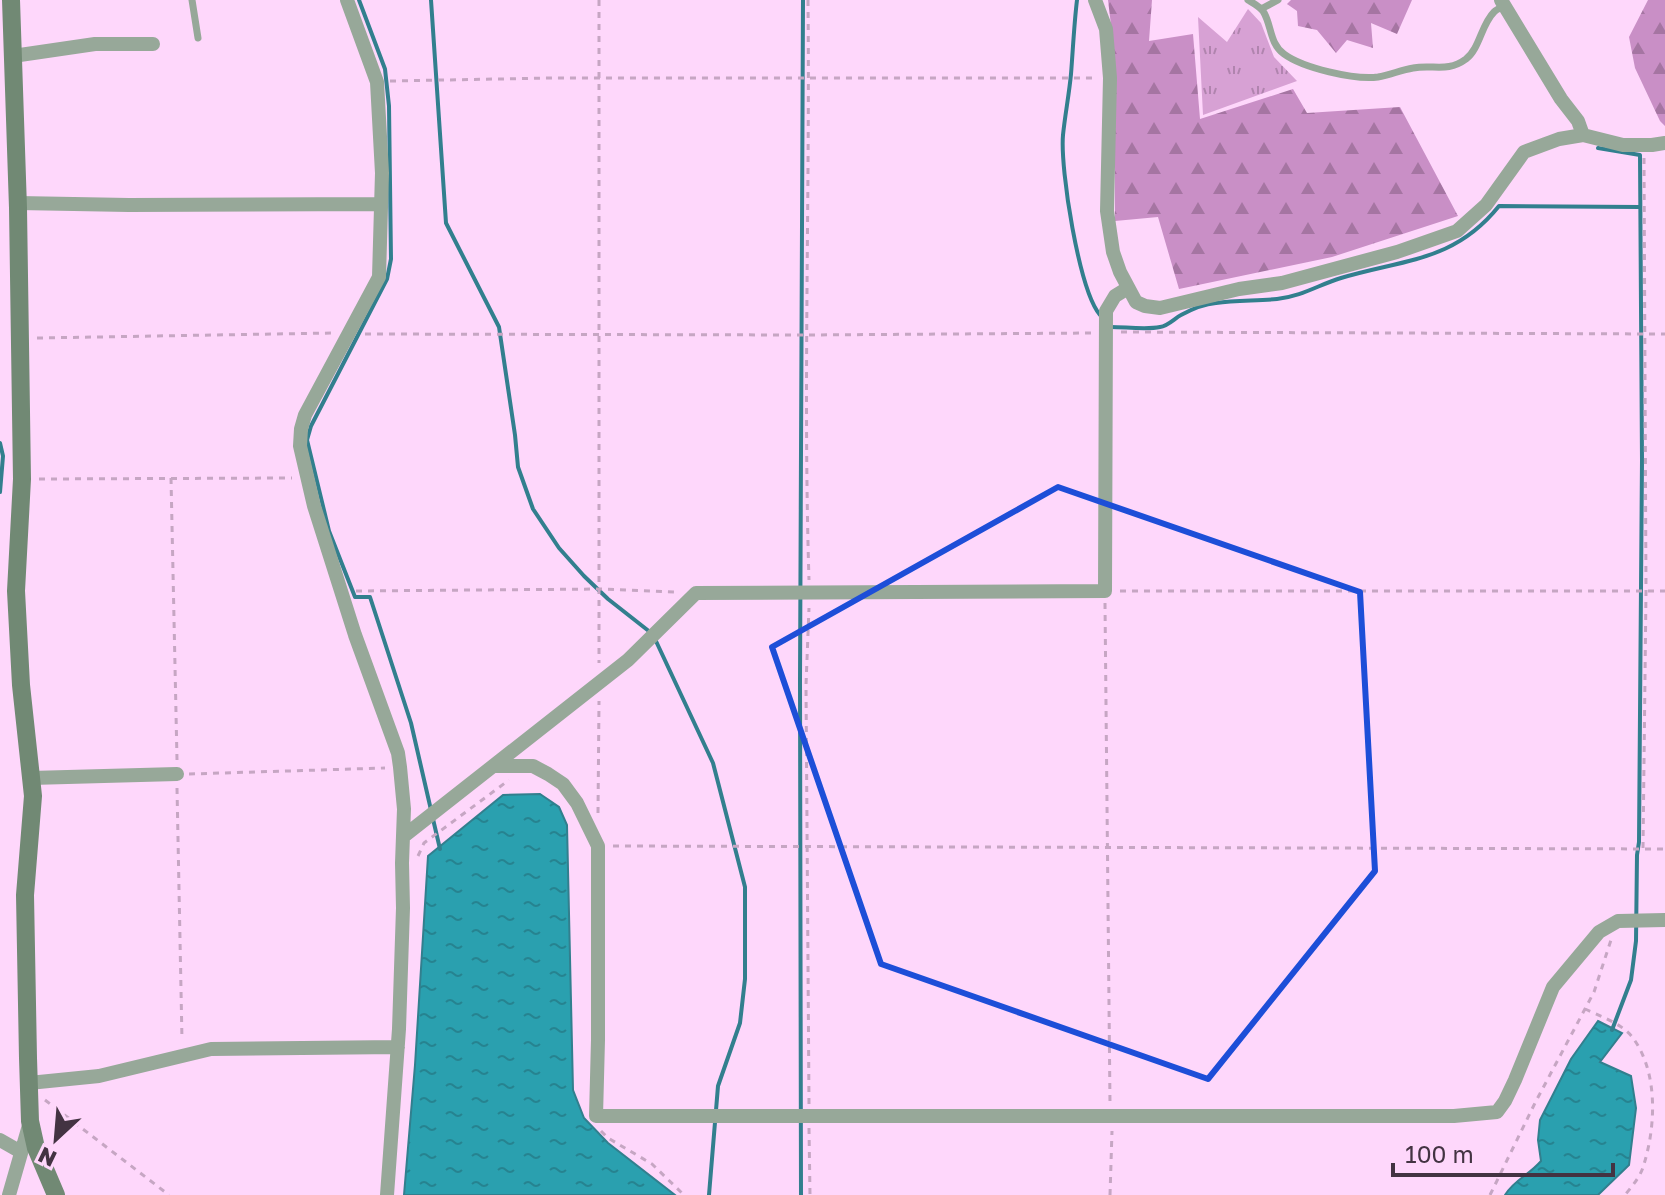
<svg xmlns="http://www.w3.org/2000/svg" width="1665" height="1195" font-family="'Golos Text',sans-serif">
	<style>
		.grass { fill: url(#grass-tufts) }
		.forest { fill: url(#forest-firs) }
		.water { fill: url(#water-ripples); stroke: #327f8e; stroke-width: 2 }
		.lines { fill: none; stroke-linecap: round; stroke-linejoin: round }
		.stream { stroke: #327f8e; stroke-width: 4 }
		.path { stroke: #c6a6c3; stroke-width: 3; stroke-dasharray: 6 6; stroke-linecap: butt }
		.lane { stroke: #97a899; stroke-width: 7 }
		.street { stroke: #97a899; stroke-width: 14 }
		.secondary { stroke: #718974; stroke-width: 18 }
		.marked { fill: none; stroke: #1d4ed8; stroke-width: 6; stroke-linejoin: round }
	</style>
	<defs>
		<pattern id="grass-tufts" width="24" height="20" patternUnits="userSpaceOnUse" patternTransform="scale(2)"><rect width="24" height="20" fill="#d7a1d4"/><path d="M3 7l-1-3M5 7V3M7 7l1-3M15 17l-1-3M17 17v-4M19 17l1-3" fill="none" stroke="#b084ae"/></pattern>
		<pattern id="forest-firs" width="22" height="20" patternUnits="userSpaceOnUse" patternTransform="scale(2)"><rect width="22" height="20" fill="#c98fc6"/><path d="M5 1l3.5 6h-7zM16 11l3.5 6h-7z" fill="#a575a2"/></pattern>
		<pattern id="water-ripples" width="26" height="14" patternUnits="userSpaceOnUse" patternTransform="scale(2)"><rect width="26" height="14" fill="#2aa0af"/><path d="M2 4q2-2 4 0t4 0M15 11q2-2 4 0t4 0" fill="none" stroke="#268390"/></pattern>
	</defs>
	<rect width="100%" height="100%" fill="#fed7fb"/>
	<path class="grass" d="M1248 9 1261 23 1274 57 1297 81 1203 115 1198 17 1227 42Z"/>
	<path class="forest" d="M1108 0H1152L1149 41 1193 34 1200 119 1293 89 1307 113 1400 107 1458 216 1332 257 1179 289 1158 217 1115 221V58Z
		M1291 0H1412L1397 34 1371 23 1373 48 1347 40 1336 53 1317 30 1298 26 1297 11 1287 4Z
		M1648 0H1665V126L1660 121 1635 68 1629 37Z"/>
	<path class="water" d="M540 794 559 807 567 825 573 1090 584 1118 608 1143 675 1195H404L415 1065 428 856 503 795Z
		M1598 1021 1622 1033 1600 1062 1631 1076 1636 1108 1629 1165 1598 1195H1505C1514 1180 1529 1175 1541 1161L1538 1140 1540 1120 1571 1059Z"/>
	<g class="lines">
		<path class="stream" d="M359 0 385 69 389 106 391 259 387 279 311 426 307 440 329 531 355 597H370L411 723 431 810
			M431 0 446 223 499 327 515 435 518 467 533 509 559 548 584 576 608 599 650 632
			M1077 0C1074 25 1073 49 1071 74 1069 95 1065 115 1063 135 1060 169 1079 290 1100 315
			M1598 148 1640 155 1642 460 1639 842 1637 855 1636 941 1631 980 1612 1030
			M1111 327C1125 327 1147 330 1160 327 1168 326 1175 318 1181 315 1192 309 1204 304 1216 303 1236 300 1257 301 1277 299 1303 296 1318 285 1341 278 1404 259 1454 262 1499 206L1640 207
			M0 443 3 456 0 492
			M655 639 713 763 745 887V979L740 1023 718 1086 709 1195
			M433 819 440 849
			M801 1195 800 681 803 0"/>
		<path class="path" d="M599 0V663
			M808 0C810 193 803 387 809 580
			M390 81 552 78H1095
			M1121 332 1665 334
			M365 334 808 335 1093 333
			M37 338 333 333
			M171 478 177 760
			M39 479 292 478
			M356 591 600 589 677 592
			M1120 591H1665
			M1105 603 1110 1104
			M189 774 385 768
			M177 788 182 1040
			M598 813 599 701
			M613 846 1665 849
			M1643 848 1646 591 1644 157
			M418 856 424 843 509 780
			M1585 1009C1600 1016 1623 1024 1633 1038 1658 1072 1656 1125 1644 1164 1641 1176 1633 1185 1625 1195
			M45 1100 169 1195
			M809 1104 806 685 809 608
			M809 1128 810 1195
			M601 1131 608 1138 652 1164 684 1195
			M1110 1195 1112 1131
			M1490 1195 1535 1103 1594 992 1611 940"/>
		<path class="lane" d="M192 0 198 38
			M1248 0C1253 3 1259 6 1263 11 1272 25 1269 43 1284 54 1303 68 1354 80 1378 77 1390 75 1401 70 1413 68 1433 64 1447 73 1466 59 1480 48 1481 25 1494 12 1497 9 1501 8 1504 5
			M1261 9 1278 0"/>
		<path class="street" d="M347 0 377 82 382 173 379 277 305 415 301 429 300 446 314 506 355 635 398 753 400 767 404 809 402 863 403 908 399 1029 387 1195
			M1095 0 1106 29 1110 78 1107 211 1113 252 1120 272 1136 302 1145 306 1160 308 1239 289 1282 283 1397 252 1457 231 1486 205 1524 152 1559 139 1583 135 1623 145H1652L1665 143
			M1501 0 1561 99 1578 121 1583 135
			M13 56 95 44H153
			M18 203 129 205 381 204
			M495 766H533L548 774 563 784 577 803 598 846V1040L596 1116H1454L1497 1112 1505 1101 1515 1080 1553 987 1599 932 1618 921 1665 920
			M31 778 177 774
			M404 836 628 660 696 593 1105 591 1106 311 1115 296 1128 288
			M29 1083 99 1076 211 1049 398 1047
			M0 1140 21 1152
			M9 1195 30 1122"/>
		<path class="secondary" d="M11 0 18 208 22 479 16 591 21 685 33 796 25 895 28 1058 30 1121 36 1148 56 1195"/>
	</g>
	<path class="marked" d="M1058 487 1360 592 1375 871 1208 1079 881 964 772 647Z"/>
	<g transform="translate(56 1139) rotate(206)" stroke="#fed7fb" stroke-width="6" paint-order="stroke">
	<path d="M0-6L14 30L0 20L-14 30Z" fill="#433342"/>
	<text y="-12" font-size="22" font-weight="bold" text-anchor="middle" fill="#433342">N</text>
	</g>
	<path d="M1393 1163v12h220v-12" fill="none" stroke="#433342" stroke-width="4"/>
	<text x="1405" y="1163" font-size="24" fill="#433342" stroke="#fed7fb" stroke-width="6" paint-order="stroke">100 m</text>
</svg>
